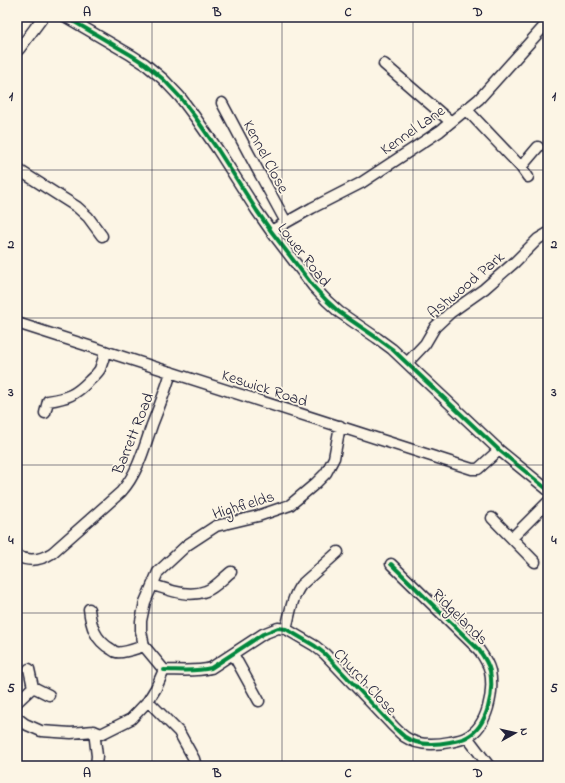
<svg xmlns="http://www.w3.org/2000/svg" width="565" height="783" font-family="'Indie Flower',sans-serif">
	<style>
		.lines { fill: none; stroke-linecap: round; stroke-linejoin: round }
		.minor-casing { stroke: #22223b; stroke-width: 13 }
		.minor { stroke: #fcf5e5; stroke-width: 10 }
		.cycleway-casing { stroke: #fcf5e5; stroke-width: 6 }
		.cycleway { stroke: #00873e; stroke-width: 4 }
		.grid { fill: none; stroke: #22223b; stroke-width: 1; stroke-opacity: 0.55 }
		.labels { text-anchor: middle; stroke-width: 3.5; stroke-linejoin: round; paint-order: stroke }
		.street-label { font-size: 16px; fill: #22223b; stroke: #fcf5e5 }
		.neatline { fill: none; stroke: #22223b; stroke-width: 1.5 }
		.grid-label { font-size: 13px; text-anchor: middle; font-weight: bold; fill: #22223b }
	</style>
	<rect width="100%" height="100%" fill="#fcf5e5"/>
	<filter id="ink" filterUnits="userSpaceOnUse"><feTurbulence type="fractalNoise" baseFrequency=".025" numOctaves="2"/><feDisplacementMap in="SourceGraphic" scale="8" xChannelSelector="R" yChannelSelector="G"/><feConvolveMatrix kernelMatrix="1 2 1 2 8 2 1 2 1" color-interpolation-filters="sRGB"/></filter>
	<g filter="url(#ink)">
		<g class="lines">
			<defs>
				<path id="minor" d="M66 17 131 55 145 64 163 79 180 97 195 117 218 150 257 211 271 231 313 286 327 301 339 312 377 338 392 349 499 450 548 490
					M17 51 20 48 43 17
					M384 64 451 122
					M222 103 249 154 286 222
					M466 109 521 167 538 147
					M521 167 528 177
					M17 169 77 207 88 217 102 236
					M271 231 312 208 361 183 440 131 479 99 548 22
					M17 323 472 469H478L499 450
					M407 363 425 344 435 327 450 313 484 289 515 262 538 239 548 233
					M45 413 48 401C68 398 75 395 89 381 93 377 97 374 100 369 102 364 104 357 105 351
					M492 518 535 562
					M512 538 548 502
					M17 556C29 562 41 560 52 553L121 492C138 473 144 448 152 425 159 407 166 390 171 372
					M153 585C170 590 188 598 206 591 215 588 223 578 231 572
					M89 609C91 626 95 640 111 649 113 650 114 652 116 652 123 654 137 648 144 646
					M286 629C290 614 292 597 301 585L338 552
					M233 654 259 701
					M29 669 33 687
					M164 670C179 670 196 672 211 668L263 634 278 628 286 629 315 646 325 654 394 727C397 730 401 734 405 737 418 746 435 745 450 742 455 741 462 740 467 737 488 726 494 692 490 671 488 663 484 657 479 650L391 564
					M164 670 144 646 141 631V621L145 602 158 572 187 545 216 526 258 516 290 505 315 484 326 473 334 458 340 426
					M33 687 49 695
					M148 701 179 732 194 759 196 766
					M17 702 33 687
					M17 718 25 724 41 731 71 733 94 731 101 734 131 719 148 701 156 688 164 670
					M94 731 97 756 96 766
					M467 737 489 766"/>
			</defs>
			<use href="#minor" class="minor-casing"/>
			<use href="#minor" class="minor"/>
			<defs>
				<path id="cycleway" d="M66 17 131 55 145 64 163 79 180 97 195 117 218 150 257 211 271 231 313 286 327 301 339 312 377 338 392 349 499 450 548 490
					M164 670C179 670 196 672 211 668L263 634 278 628 286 629 315 646 325 654 394 727C397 730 401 734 405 737 418 746 435 745 450 742 455 741 462 740 467 737 488 726 494 692 490 671 488 663 484 657 479 650L391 564"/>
			</defs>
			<use href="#cycleway" class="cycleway-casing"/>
			<use href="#cycleway" class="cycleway"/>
		</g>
	</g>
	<path class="grid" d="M152 17V766M282 17V766M413 17V766M17 170H548M17 318H548M17 465H548M17 613H548"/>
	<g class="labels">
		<g class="street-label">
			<text transform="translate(412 129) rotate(-35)" y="6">Kennel Lane</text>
			<text transform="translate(267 156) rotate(62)" y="6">Kennel Close</text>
			<text transform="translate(305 254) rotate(52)" y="6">Lower Road</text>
			<text transform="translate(465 284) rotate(-40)" y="6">Ashwood Park</text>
			<text transform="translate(265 387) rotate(18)" y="6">Keswick Road</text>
			<text transform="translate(132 433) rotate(-68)" y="6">Barrett Road</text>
			<text transform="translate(243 504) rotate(-17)" y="6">Highfields</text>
			<text transform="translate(461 616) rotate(45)" y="6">Ridgelands</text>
			<text transform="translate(366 681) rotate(47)" y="6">Church Close</text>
		</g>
	</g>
	<rect width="565" height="783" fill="none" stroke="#fcf5e5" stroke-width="44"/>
	<g transform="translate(515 733) rotate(82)" stroke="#fcf5e5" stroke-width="3" paint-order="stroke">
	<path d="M0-3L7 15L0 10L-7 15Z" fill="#22223b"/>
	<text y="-6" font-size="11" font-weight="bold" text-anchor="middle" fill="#22223b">N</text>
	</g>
	<rect x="22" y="22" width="521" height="739" class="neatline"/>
	<g class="grid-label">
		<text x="87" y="16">A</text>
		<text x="217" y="16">B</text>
		<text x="348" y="16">C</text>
		<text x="478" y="16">D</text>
		<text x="11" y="100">1</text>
		<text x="554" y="100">1</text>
		<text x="11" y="248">2</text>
		<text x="554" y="248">2</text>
		<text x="11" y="396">3</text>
		<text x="554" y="396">3</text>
		<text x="11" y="544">4</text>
		<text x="554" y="544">4</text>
		<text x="11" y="692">5</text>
		<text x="554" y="692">5</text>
		<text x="87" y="777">A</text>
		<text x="217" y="777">B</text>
		<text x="348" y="777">C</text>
		<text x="478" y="777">D</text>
	</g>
</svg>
